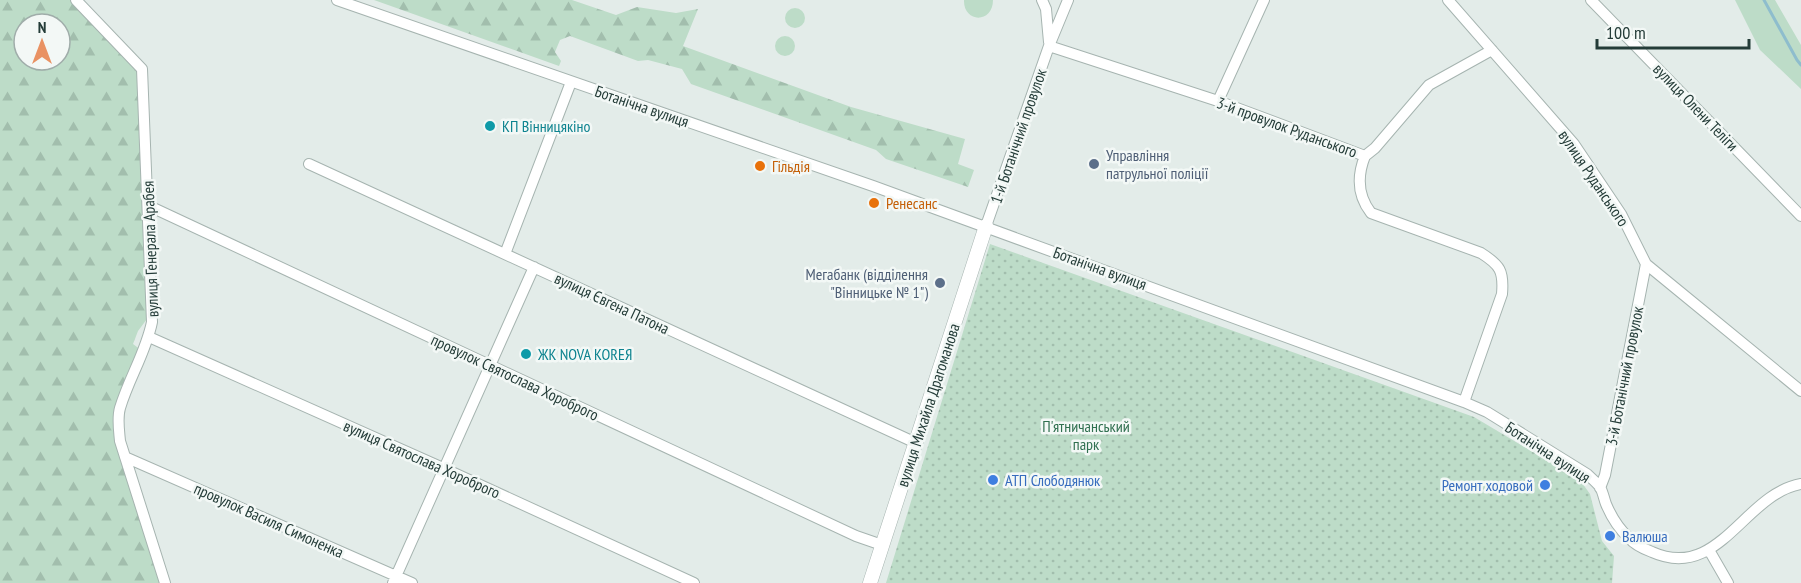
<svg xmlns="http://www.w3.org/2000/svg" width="1801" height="583" font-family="'PT Sans Narrow',sans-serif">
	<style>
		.grass { fill: #bddcc8 }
		.forest { fill: url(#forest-firs); fill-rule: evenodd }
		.park { fill: url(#park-dots) }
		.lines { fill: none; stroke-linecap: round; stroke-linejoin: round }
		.stream { stroke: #8ebdcd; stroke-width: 3 }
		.minor-casing { stroke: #a6b4b0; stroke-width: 12 }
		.tertiary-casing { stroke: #a6b4b0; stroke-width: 15 }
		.minor { stroke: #fff; stroke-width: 10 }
		.tertiary { stroke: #fff; stroke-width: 14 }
		.culture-dot { fill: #0f9aa8; stroke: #f3f8f6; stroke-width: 2 }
		.service-dot { fill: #5c6f8a; stroke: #f3f8f6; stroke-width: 2 }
		.food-dot { fill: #e8710a; stroke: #f3f8f6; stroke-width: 2 }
		.shop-dot { fill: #3f7fe0; stroke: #f3f8f6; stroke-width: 2 }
		.labels { text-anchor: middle; stroke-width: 5; stroke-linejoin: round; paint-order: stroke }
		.street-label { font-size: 16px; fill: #243c38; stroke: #f3f8f6 }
		.culture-label { font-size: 16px; fill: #0d838f; stroke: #f3f8f6; text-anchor: start }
		.service-label { font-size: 16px; fill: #4e5e75; stroke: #f3f8f6; text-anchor: start }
		.food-label { font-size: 16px; fill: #c56008; stroke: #f3f8f6; text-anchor: start }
		.park-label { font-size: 16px; fill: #307050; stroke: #f3f8f6 }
		.shop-label { font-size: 16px; fill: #366cbe; stroke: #f3f8f6; text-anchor: start }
	</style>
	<defs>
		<pattern id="forest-firs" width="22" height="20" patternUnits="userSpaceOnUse" patternTransform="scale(1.5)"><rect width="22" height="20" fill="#bddcc8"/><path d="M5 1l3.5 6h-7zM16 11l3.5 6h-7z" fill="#a2bead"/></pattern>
		<pattern id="park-dots" width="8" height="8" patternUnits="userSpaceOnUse" patternTransform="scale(1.5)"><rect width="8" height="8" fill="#bddcc8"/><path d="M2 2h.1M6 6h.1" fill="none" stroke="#a2bead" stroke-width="1.8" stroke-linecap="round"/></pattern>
	</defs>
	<rect width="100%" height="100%" fill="#e3ece9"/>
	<path class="grass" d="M964 0H993C993 24 963 23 964 0Z
		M1735 0H1775L1801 45V89L1760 50Z
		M785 18a10 10 0 1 1 20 0a10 10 0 1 1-20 0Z
		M775 46a10 10 0 1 1 20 0a10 10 0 1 1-20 0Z"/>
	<path class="forest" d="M0 0H76L142 69 150 315 138 331 133 344 141 350 118 424 165 583H0ZM24 24H60V60H24Z
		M374 0H572L616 15 637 7 676 13 698 9 683 46 851 107 965 139 958 164 974 170 968 187 886 159 876 150 691 84 682 69 648 60 638 61 570 36 560 40 555 52 561 61 559 66Z"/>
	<path class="park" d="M990 244 1474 417 1580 480 1590 494 1602 541 1614 556 1612 583H886Z"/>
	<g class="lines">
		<path class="stream" d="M1764 0 1797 60 1801 65"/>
		<defs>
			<path id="minor" d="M76 0 142 69 152 322C146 352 129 378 120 408 117 418 119 430 120 441L165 583
				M337 0 873 186 1464 402 1487 412 1587 474C1591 478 1596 482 1600 487 1603 492 1604 499 1606 504 1611 516 1619 529 1629 538 1635 545 1644 549 1652 552 1719 582 1744 494 1801 484
				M1042 0 1046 9 1049 42
				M1448 0 1574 144 1621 214 1646 264 1801 391
				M1591 0 1801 216
				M1049 46 1218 101 1365 156 1375 148 1429 85 1492 50
				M1218 101 1264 0
				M1365 156C1357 176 1357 195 1371 213L1481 253C1500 265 1504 271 1502 294L1464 402
				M309 164 916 443
				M149 206 856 536 882 545
				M986 226 1049 46 1068 0
				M505 254 571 82
				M149 337 443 468 694 583
				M125 457 412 583
				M1600 488 1605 475 1646 264
				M1709 550 1728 583
				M393 583 534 267"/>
			<path id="tertiary" d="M870 583 986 226"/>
		</defs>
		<use href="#minor" class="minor-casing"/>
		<use href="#tertiary" class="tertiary-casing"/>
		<use href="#minor" class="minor"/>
		<use href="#tertiary" class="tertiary"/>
	</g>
	<g class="culture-dot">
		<circle cx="490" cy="126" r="6"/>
		<circle cx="526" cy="354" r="6"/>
	</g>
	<g class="service-dot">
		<circle cx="1094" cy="164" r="6"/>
		<circle cx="940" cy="283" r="6"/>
	</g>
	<g class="food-dot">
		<circle cx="760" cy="166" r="6"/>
		<circle cx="874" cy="203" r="6"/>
	</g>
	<g class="shop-dot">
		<circle cx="993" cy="480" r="6"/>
		<circle cx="1545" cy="485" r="6"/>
		<circle cx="1610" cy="536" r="6"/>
	</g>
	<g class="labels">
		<g class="street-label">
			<text transform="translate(642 106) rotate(19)" y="6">Ботанічна вулиця</text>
			<text transform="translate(1696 107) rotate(46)" y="6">вулиця Олени Теліги</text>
			<text transform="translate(1287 127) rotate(20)" y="6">3-й провулок Руданського</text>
			<text transform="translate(1018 136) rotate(-71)" y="6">1-й Ботанічний провулок</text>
			<text transform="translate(1594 178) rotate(56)" y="6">вулиця Руданського</text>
			<text transform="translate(150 249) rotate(-92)" y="6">вулиця Генерала Арабея</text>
			<text transform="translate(1100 268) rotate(20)" y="6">Ботанічна вулиця</text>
			<text transform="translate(612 303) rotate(25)" y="6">вулиця Євгена Патона</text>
			<text transform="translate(1624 376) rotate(-79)" y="6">3-й Ботанічний провулок</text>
			<text transform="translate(515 377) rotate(25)" y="6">провулок Святослава Хороброго</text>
			<text transform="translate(928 405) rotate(-72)" y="6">вулиця Михайла Драгоманова</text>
			<text transform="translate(1548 452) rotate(33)" y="6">Ботанічна вулиця</text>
			<text transform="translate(422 459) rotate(24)" y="6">вулиця Святослава Хороброго</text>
			<text transform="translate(269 520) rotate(24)" y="6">провулок Василя Симоненка</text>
		</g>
		<g class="culture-label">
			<text x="502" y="132">КП Вінницякіно</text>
			<text x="538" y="360">ЖК NOVA KOREЯ</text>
		</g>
		<g class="service-label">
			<text x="1106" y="161">Управління<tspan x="1106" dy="18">патрульної поліції</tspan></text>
			<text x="928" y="280" text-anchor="end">Мегабанк (відділення<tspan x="928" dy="18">"Вінницьке № 1")</tspan></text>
		</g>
		<g class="food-label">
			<text x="772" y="172">Гільдія</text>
			<text x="886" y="209">Ренесанс</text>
		</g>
		<g class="park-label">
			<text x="1086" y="432">П'ятничанський<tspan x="1086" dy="18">парк</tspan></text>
		</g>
		<g class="shop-label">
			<text x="1005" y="486">АТП Слободянюк</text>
			<text x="1533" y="491" text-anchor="end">Ремонт ходовой</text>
			<text x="1622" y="542">Валюша</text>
		</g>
	</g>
	<g transform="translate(42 42)"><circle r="28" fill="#f3f8f6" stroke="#a0adaa" stroke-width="1.5"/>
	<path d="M0-4.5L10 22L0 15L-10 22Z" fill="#e99263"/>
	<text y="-9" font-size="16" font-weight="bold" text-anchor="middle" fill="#243c38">N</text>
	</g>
	<path d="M1597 39v9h152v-9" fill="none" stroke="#243c38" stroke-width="3"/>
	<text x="1606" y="39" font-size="18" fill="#243c38" stroke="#f3f8f6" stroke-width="4.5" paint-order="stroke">100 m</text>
</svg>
